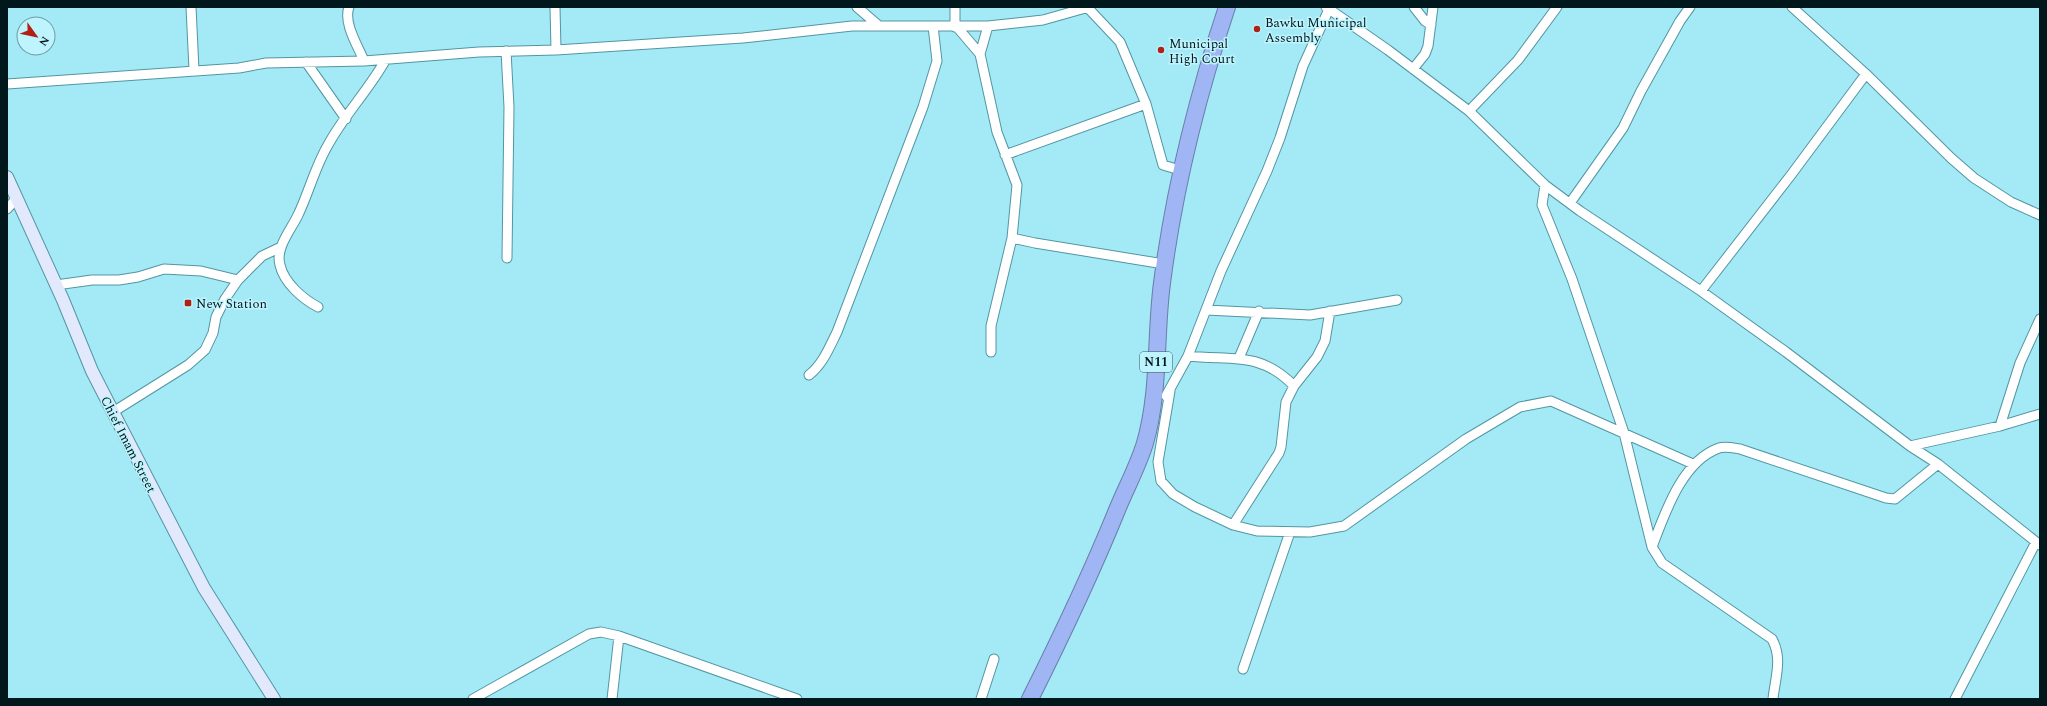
<svg xmlns="http://www.w3.org/2000/svg" width="2047" height="706" font-family="Spectral,serif">
	<style>
		.lines { fill: none; stroke-linecap: round; stroke-linejoin: round }
		.street-casing { stroke: #5296a2; stroke-width: 11 }
		.secondary-casing { stroke: #5296a2; stroke-width: 14 }
		.highway-casing { stroke: #687ea8; stroke-width: 18 }
		.street { stroke: #fff; stroke-width: 9 }
		.secondary { stroke: #e2e9fc; stroke-width: 12 }
		.highway { stroke: #a0b5f4; stroke-width: 16 }
		.poi-dot { fill: #b02113; stroke: #bdf4fe; stroke-width: 1.5 }
		.labels { text-anchor: middle; stroke-width: 3; stroke-linejoin: round; paint-order: stroke }
		.shield { fill: #bdf4fe; stroke: #39595f; stroke-width: 1 }
		.shield-label { font-size: 12px; font-weight: bold; fill: #00171b }
		.poi-label { font-size: 13px; fill: #00171b; stroke: #bdf4fe; text-anchor: start }
		.street-label { font-size: 13px; fill: #00171b; stroke: #bdf4fe }
	</style>
	<rect width="100%" height="100%" fill="#a4e9f6"/>
	<g class="lines">
		<defs>
			<path id="street" d="M191 7 194 70
				M349 7C343 23 358 46 364 61
				M555 7 556 50
				M857 7 879 26
				M1330 7 1329 9 1388 50 1469 111 1545 185 1580 211 1701 291 1786 352 1910 446 1938 464 2040 545
				M1414 7 1425 21 1431 25
				M1792 7 1866 74 1951 158 1974 178 2011 202 2040 215
				M1088 8 1120 42 1146 104 1163 165 1183 171
				M955 27V7
				M957 27 980 54 988 26
				M506 51 509 107 507 258
				M980 54 997 132 1017 185 1012 238 991 326V352
				M306 62 346 119
				M1413 69 1425 54 1428 46 1433 7
				M7 84 239 68 266 63 364 61 479 52 556 50 743 38 852 26H988L1043 20 1089 7
				M1469 111 1518 60 1557 7
				M1005 155 1146 104
				M1545 185 1542 205 1572 279 1624 433 1652 547
				M1570 203 1623 128 1641 91 1680 21 1690 7
				M7 209 16 199
				M1012 238 1035 243 1164 264
				M56 285 92 280H119L138 277 164 269 201 271 238 280
				M1701 291 1791 175 1866 74
				M318 307C303 299 284 283 280 265 275 248 291 230 298 215 309 192 315 167 328 145 344 115 369 90 386 59
				M1206 310 1310 315 1397 300
				M1188 356C1231 361 1261 351 1294 386
				M1239 358 1259 311
				M809 375C823 364 829 348 837 332L923 107 937 61 933 26
				M1170 391 1158 462 1161 481 1173 494 1195 507 1233 525 1257 531 1310 532 1344 526 1466 439 1520 407 1551 401 1693 464
				M1166 396 1188 356 1221 271 1267 171 1280 138 1303 66 1329 9 1326 7
				M113 412 188 365 205 350 213 333 216 317 225 299 238 280 262 256 281 247
				M2000 426 2020 363 2040 319
				M1910 446 2000 426 2040 414
				M1233 525 1279 453 1281 447 1286 402 1294 386 1317 357 1325 341 1330 311
				M1243 669 1290 532
				M473 699 589 634 601 632 619 636 797 699
				M612 699 619 636
				M981 699 994 659
				M1773 699C1775 678 1783 659 1772 639L1662 563 1652 547C1665 513 1682 461 1719 448 1725 446 1734 448 1740 449L1886 498 1895 499 1938 464
				M1955 699 2036 542"/>
			<path id="secondary" d="M7 177 63 300 92 371 113 412 204 588 274 699"/>
			<path id="highway" d="M1030 699C1061 637 1091 574 1117 510 1126 488 1138 466 1145 443 1160 391 1155 336 1162 283 1174 190 1197 97 1227 7"/>
		</defs>
		<use href="#street" class="street-casing"/>
		<use href="#secondary" class="secondary-casing"/>
		<use href="#highway" class="highway-casing"/>
		<use href="#street" class="street"/>
		<use href="#secondary" class="secondary"/>
		<use href="#highway" class="highway"/>
	</g>
	<g class="poi-dot">
		<circle cx="1257" cy="29" r="4"/>
		<circle cx="1161" cy="50" r="4"/>
		<rect x="184" y="299" width="8" height="8" rx="2"/>
	</g>
	<g class="labels">
		<rect class="shield" x="1140" y="352" width="32" height="20" rx="3"/>
		<g class="shield-label">
			<text x="1156" y="366">N11</text>
		</g>
		<g class="poi-label">
			<text x="1265" y="27">Bawku Municipal<tspan x="1265" dy="15">Assembly</tspan></text>
			<text x="1169" y="48">Municipal<tspan x="1169" dy="15">High Court</tspan></text>
			<text x="196" y="308">New Station</text>
		</g>
		<g class="street-label">
			<text transform="translate(129 444) rotate(63)" y="5">Chief Imam Street</text>
		</g>
	</g>
	<rect width="2047" height="706" fill="none" stroke="#00171b" stroke-width="16"/>
	<g transform="translate(36 36) rotate(123)"><circle r="19" fill="#bdf4fe" stroke="#719ca3"/>
	<path d="M0-3L7 15L0 10L-7 15Z" fill="#b02113"/>
	<text y="-6" font-size="11" font-weight="bold" text-anchor="middle" fill="#00171b">N</text>
	</g>
</svg>
